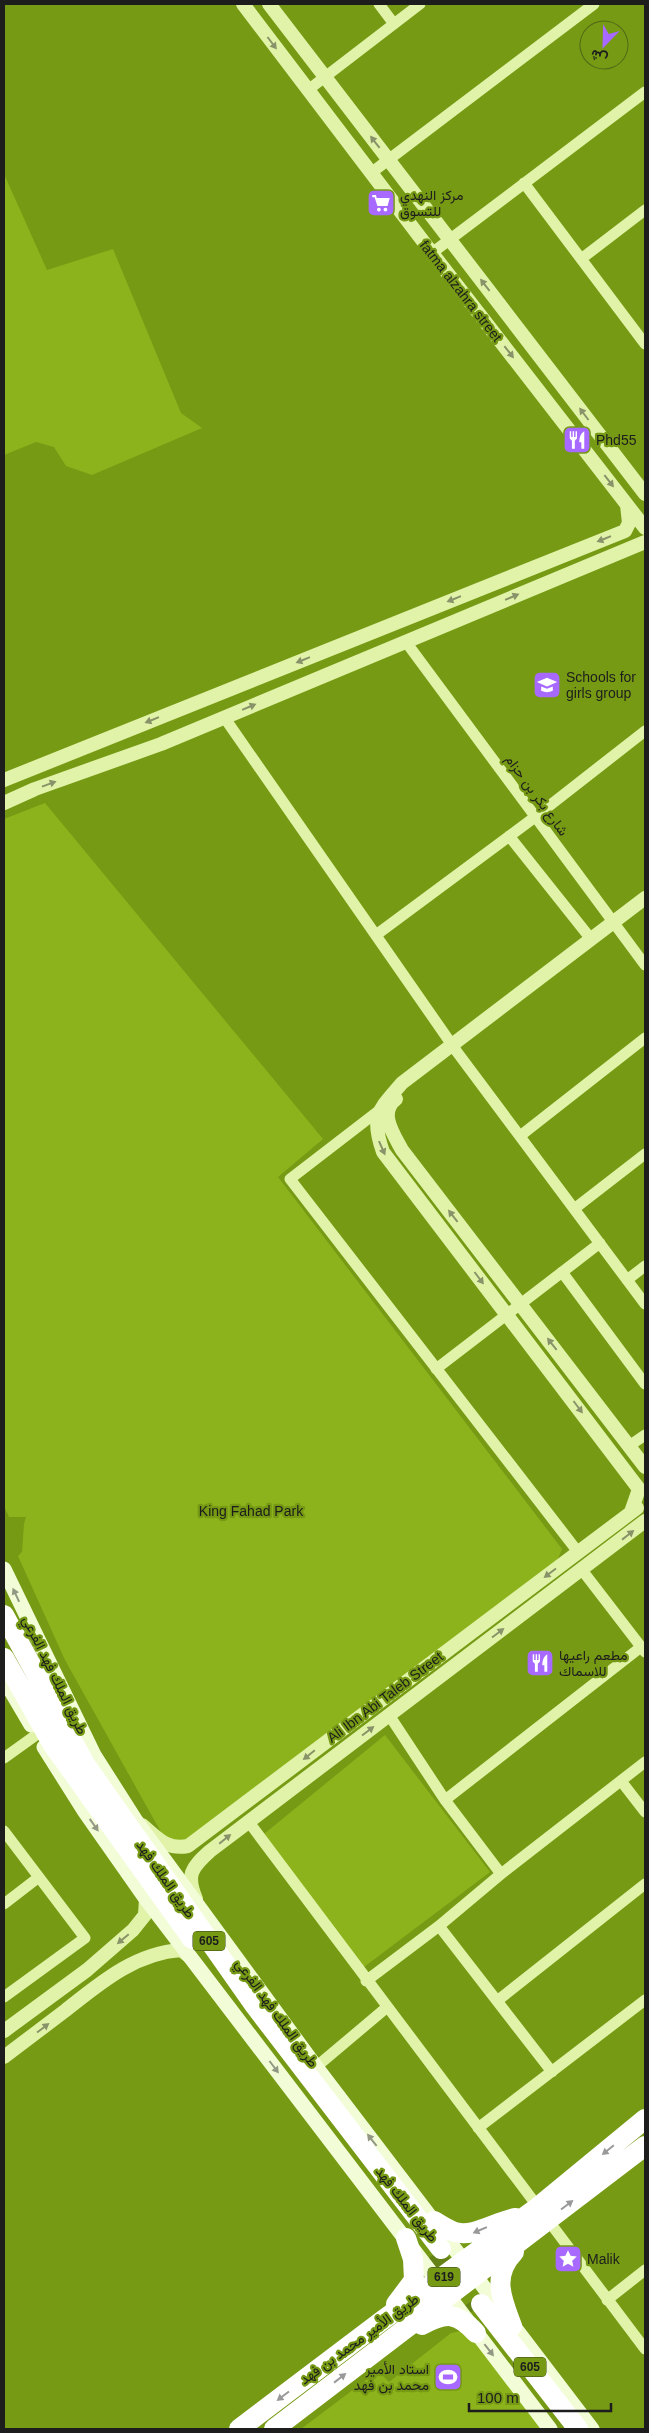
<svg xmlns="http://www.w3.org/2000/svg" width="649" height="2433" font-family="Helvetica,Vazirmatn,sans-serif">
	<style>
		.green { fill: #8db31c }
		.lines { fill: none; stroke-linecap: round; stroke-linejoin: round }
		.motorway-tunnel { stroke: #648116; stroke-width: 20; stroke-dasharray: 20 10; stroke-linecap: butt }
		.minor { stroke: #e0f3a8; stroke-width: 11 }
		.tertiary { stroke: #e0f3a8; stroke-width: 14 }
		.secondary { stroke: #f2fdd7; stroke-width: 15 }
		.motorway { stroke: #fff; stroke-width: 20 }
		.oneway { fill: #889369 }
		.oneway2 { fill: #929883 }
		.oneway3 { fill: #999 }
		.labels { text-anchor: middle; stroke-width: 4.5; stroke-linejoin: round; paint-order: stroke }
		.shield { fill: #769a14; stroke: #38421a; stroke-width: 1 }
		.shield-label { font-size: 12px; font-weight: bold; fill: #1d1d1d }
		.poi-label { font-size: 14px; fill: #1d1d1d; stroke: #769a14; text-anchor: start }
		.street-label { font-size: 14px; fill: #1d1d1d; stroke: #769a14 }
		.park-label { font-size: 14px; fill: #1c1d1b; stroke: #769a14 }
	</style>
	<rect width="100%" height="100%" fill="#769a14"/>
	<path class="green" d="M4 174 47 270 113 249 181 413 202 428 92 475 66 466 54 447 36 442 4 455Z
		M45 803 323 1139 278 1177 562 1549 557 1561 180 1845 162 1834 65 1660 18 1556 22 1552 24 1524 26 1517H9L4 1506V819Z
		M385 1735 490 1872 364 1967 264 1834Z
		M466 2330 541 2429H301L378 2371 389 2382 451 2333Z"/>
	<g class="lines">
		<path class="motorway-tunnel" d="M434 2254 475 2309"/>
		<path class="minor" d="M379 4 394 24
			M308 90 420 4
			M371 173 594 4
			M524 183 645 344
			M432 253 645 92
			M581 259 645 210
			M406 642 645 965
			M224 717 457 1052 645 1304
			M509 836 591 939
			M376 935 535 817 645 731
			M377 1112 290 1179 578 1552
			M520 1136 645 1038
			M574 1209 645 1154
			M562 1272 645 1384
			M627 1280 645 1266
			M436 1369 600 1243
			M629 1446 645 1435
			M582 1570 645 1652
			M389 1715 445 1800 501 1874
			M4 1758 36 1735
			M621 1781 645 1812
			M445 1800 641 1647
			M248 1821 538 2207
			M4 1831 85 1938 4 1997
			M4 1904 39 1877
			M439 1926 552 2072
			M366 1981 439 1926 501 1874 645 1762
			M497 2001 645 1884
			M316 2067 386 2008
			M478 2128 645 2000
			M548 2220 645 2349
			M607 2300 645 2270"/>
		<path class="tertiary" d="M243 4 432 253 645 528
			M269 4 645 494
			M4 780 625 531 629 523 627 505
			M4 803 35 789 161 744 645 542
			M396 1099C378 1112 394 1135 402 1150L645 1467
			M631 1512 639 1489 383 1152C370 1115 379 1110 402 1083L645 898
			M142 1825C158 1838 166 1850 188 1846L637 1508
			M196 1899C186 1875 191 1868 210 1851L645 1521
			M4 2031 87 1970 133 1930 145 1915 146 1899
			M4 2057C25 2041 45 2026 66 2010 100 1983 135 1953 181 1950L190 1957"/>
		<path class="secondary" d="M4 1569 94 1755 136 1821 316 2067 592 2429
			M4 1679 31 1725
			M44 1747 85 1812 146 1899 550 2429"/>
		<path class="motorway" d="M4 1615 85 1764 255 2006 441 2249
			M4 1658 53 1745 192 1939
			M434 2221C441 2225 448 2230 455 2232 473 2238 497 2221 516 2218
			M396 2304 414 2280 413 2259 406 2238
			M481 2304 578 2429
			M422 2325C446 2312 457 2312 476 2333
			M512 2326C502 2299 491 2276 514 2252
			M239 2429 383 2320 538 2207 645 2119
			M274 2429 645 2146"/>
	</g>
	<defs><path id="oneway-solid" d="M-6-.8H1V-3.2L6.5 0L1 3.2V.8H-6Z" transform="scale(1.25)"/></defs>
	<g class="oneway">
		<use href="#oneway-solid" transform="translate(272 43) rotate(53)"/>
		<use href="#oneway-solid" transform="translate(375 142) rotate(-128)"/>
		<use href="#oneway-solid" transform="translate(485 285) rotate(-128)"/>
		<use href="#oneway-solid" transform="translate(509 352) rotate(52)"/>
		<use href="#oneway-solid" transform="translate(584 414) rotate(-127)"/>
		<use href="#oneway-solid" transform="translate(609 481) rotate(52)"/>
		<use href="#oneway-solid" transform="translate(604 539) rotate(158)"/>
		<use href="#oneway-solid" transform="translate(512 597) rotate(-23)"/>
		<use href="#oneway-solid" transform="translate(454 599) rotate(158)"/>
		<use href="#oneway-solid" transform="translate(303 660) rotate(158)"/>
		<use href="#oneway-solid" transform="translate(249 707) rotate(-23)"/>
		<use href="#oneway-solid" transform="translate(152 720) rotate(158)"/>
		<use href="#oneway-solid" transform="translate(49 784) rotate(-20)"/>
		<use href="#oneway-solid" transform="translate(382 1148) rotate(66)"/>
		<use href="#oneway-solid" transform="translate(453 1216) rotate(-128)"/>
		<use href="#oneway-solid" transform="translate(479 1278) rotate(53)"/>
		<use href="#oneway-solid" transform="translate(552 1344) rotate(-128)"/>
		<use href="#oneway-solid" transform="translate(578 1407) rotate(53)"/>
		<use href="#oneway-solid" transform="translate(628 1535) rotate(-38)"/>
		<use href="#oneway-solid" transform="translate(550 1573) rotate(143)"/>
		<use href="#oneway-solid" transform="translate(498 1633) rotate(-37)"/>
		<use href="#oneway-solid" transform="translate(368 1731) rotate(-37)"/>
		<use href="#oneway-solid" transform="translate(309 1755) rotate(141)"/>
		<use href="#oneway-solid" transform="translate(225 1839) rotate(-39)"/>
		<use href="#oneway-solid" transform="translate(123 1939) rotate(140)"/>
		<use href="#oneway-solid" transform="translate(43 2028) rotate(-37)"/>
	</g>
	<g class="oneway2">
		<use href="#oneway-solid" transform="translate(16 1595) rotate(-115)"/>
		<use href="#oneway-solid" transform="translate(94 1825) rotate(55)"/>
		<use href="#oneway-solid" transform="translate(274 2067) rotate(53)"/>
		<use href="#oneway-solid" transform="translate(372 2140) rotate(-128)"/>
		<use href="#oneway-solid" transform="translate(489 2350) rotate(52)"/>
	</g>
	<g class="oneway3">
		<use href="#oneway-solid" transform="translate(608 2150) rotate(141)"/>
		<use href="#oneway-solid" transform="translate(567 2205) rotate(-37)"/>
		<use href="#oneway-solid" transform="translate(480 2230) rotate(157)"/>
		<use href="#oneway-solid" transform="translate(340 2378) rotate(-38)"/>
		<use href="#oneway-solid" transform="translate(283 2396) rotate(143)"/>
	</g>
	<defs>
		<symbol id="supermarket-square" viewBox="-11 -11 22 22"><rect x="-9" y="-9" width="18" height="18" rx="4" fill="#a769ff" stroke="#769a14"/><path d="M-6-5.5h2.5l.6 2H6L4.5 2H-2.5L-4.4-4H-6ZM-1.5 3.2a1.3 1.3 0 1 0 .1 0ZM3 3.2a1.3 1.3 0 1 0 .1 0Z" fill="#fff"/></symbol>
		<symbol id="restaurant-square" viewBox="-11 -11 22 22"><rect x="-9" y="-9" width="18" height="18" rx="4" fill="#a769ff" stroke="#769a14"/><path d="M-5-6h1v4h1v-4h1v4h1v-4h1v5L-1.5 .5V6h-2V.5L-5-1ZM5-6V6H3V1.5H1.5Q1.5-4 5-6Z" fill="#fff"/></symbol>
		<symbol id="school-square" viewBox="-11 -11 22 22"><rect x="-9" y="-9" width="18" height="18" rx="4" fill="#a769ff" stroke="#769a14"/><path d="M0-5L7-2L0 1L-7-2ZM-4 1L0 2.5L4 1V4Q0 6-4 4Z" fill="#fff"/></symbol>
		<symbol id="sight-square" viewBox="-11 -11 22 22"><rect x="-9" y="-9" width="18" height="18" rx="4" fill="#a769ff" stroke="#769a14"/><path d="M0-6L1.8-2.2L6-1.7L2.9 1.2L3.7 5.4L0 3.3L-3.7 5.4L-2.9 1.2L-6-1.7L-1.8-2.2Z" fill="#fff"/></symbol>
		<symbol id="stadium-square" viewBox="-11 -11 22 22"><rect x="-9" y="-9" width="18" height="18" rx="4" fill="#a769ff" stroke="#769a14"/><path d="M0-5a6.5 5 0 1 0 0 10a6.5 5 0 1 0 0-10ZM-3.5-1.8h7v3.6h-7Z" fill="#fff"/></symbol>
	</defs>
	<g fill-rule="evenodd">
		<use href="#supermarket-square" x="365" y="187" width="32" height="32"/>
		<use href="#restaurant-square" x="561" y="424" width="32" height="32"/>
		<use href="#school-square" x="531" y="669" width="32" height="32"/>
		<use href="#restaurant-square" x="524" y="1647" width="32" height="32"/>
		<use href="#sight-square" x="552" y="2243" width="32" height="32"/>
		<use href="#stadium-square" x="432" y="2361" width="32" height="32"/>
	</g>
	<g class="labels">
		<g class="shield">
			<rect x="193" y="1931.5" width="32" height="19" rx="4"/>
			<rect x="428" y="2267.5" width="32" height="19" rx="4"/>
			<rect x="514" y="2357.5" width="32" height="19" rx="4"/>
		</g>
		<g class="shield-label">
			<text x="209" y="1945">605</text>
			<text x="444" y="2281">619</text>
			<text x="530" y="2371">605</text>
		</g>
		<g class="poi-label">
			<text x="400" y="200">مركز النهدي<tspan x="400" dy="16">للتسوق</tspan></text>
			<text x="596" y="445">Phd55</text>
			<text x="566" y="682">Schools for<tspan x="566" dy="16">girls group</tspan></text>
			<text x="559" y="1660">مطعم راعيها<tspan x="559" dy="16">للاسماك</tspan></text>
			<text x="587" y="2264">Malik</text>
			<text x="429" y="2374" text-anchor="end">استاد الأمير<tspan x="429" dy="16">محمد بن فهد</tspan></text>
		</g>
		<g class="street-label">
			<text transform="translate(461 291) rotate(52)" y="5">fatma alzahra street</text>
			<text transform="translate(537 795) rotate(54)" y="5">شارع بكر بن حزام</text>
			<text transform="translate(55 1675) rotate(64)" y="5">طريق الملك فهد الفرعي</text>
			<text transform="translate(385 1697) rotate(-37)" y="5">Ali Ibn Abi Taleb Street</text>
			<text transform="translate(166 1879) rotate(55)" y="5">طريق الملك فهد</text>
			<text transform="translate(277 2013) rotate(54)" y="5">طريق الملك فهد الفرعي</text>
			<text transform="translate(407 2204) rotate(52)" y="5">طريق الملك فهد</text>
			<text transform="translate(359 2339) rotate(-36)" y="5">طريق الأمير محمد بن فهد</text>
		</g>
		<g class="park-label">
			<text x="251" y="1516">King Fahad Park</text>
		</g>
	</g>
	<rect width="649" height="2433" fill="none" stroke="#1d1d1d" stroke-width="10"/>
	<g transform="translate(604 45) rotate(203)"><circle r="24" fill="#769a14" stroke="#526818"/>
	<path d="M0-4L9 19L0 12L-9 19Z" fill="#a769ff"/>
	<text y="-8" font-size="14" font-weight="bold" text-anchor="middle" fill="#1d1d1d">ش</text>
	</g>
	<path d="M469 2403v8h142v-8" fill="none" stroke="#1d1d1d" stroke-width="2.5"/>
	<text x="477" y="2403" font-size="15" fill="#1d1d1d" stroke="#769a14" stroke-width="4" paint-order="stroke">100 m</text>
</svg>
